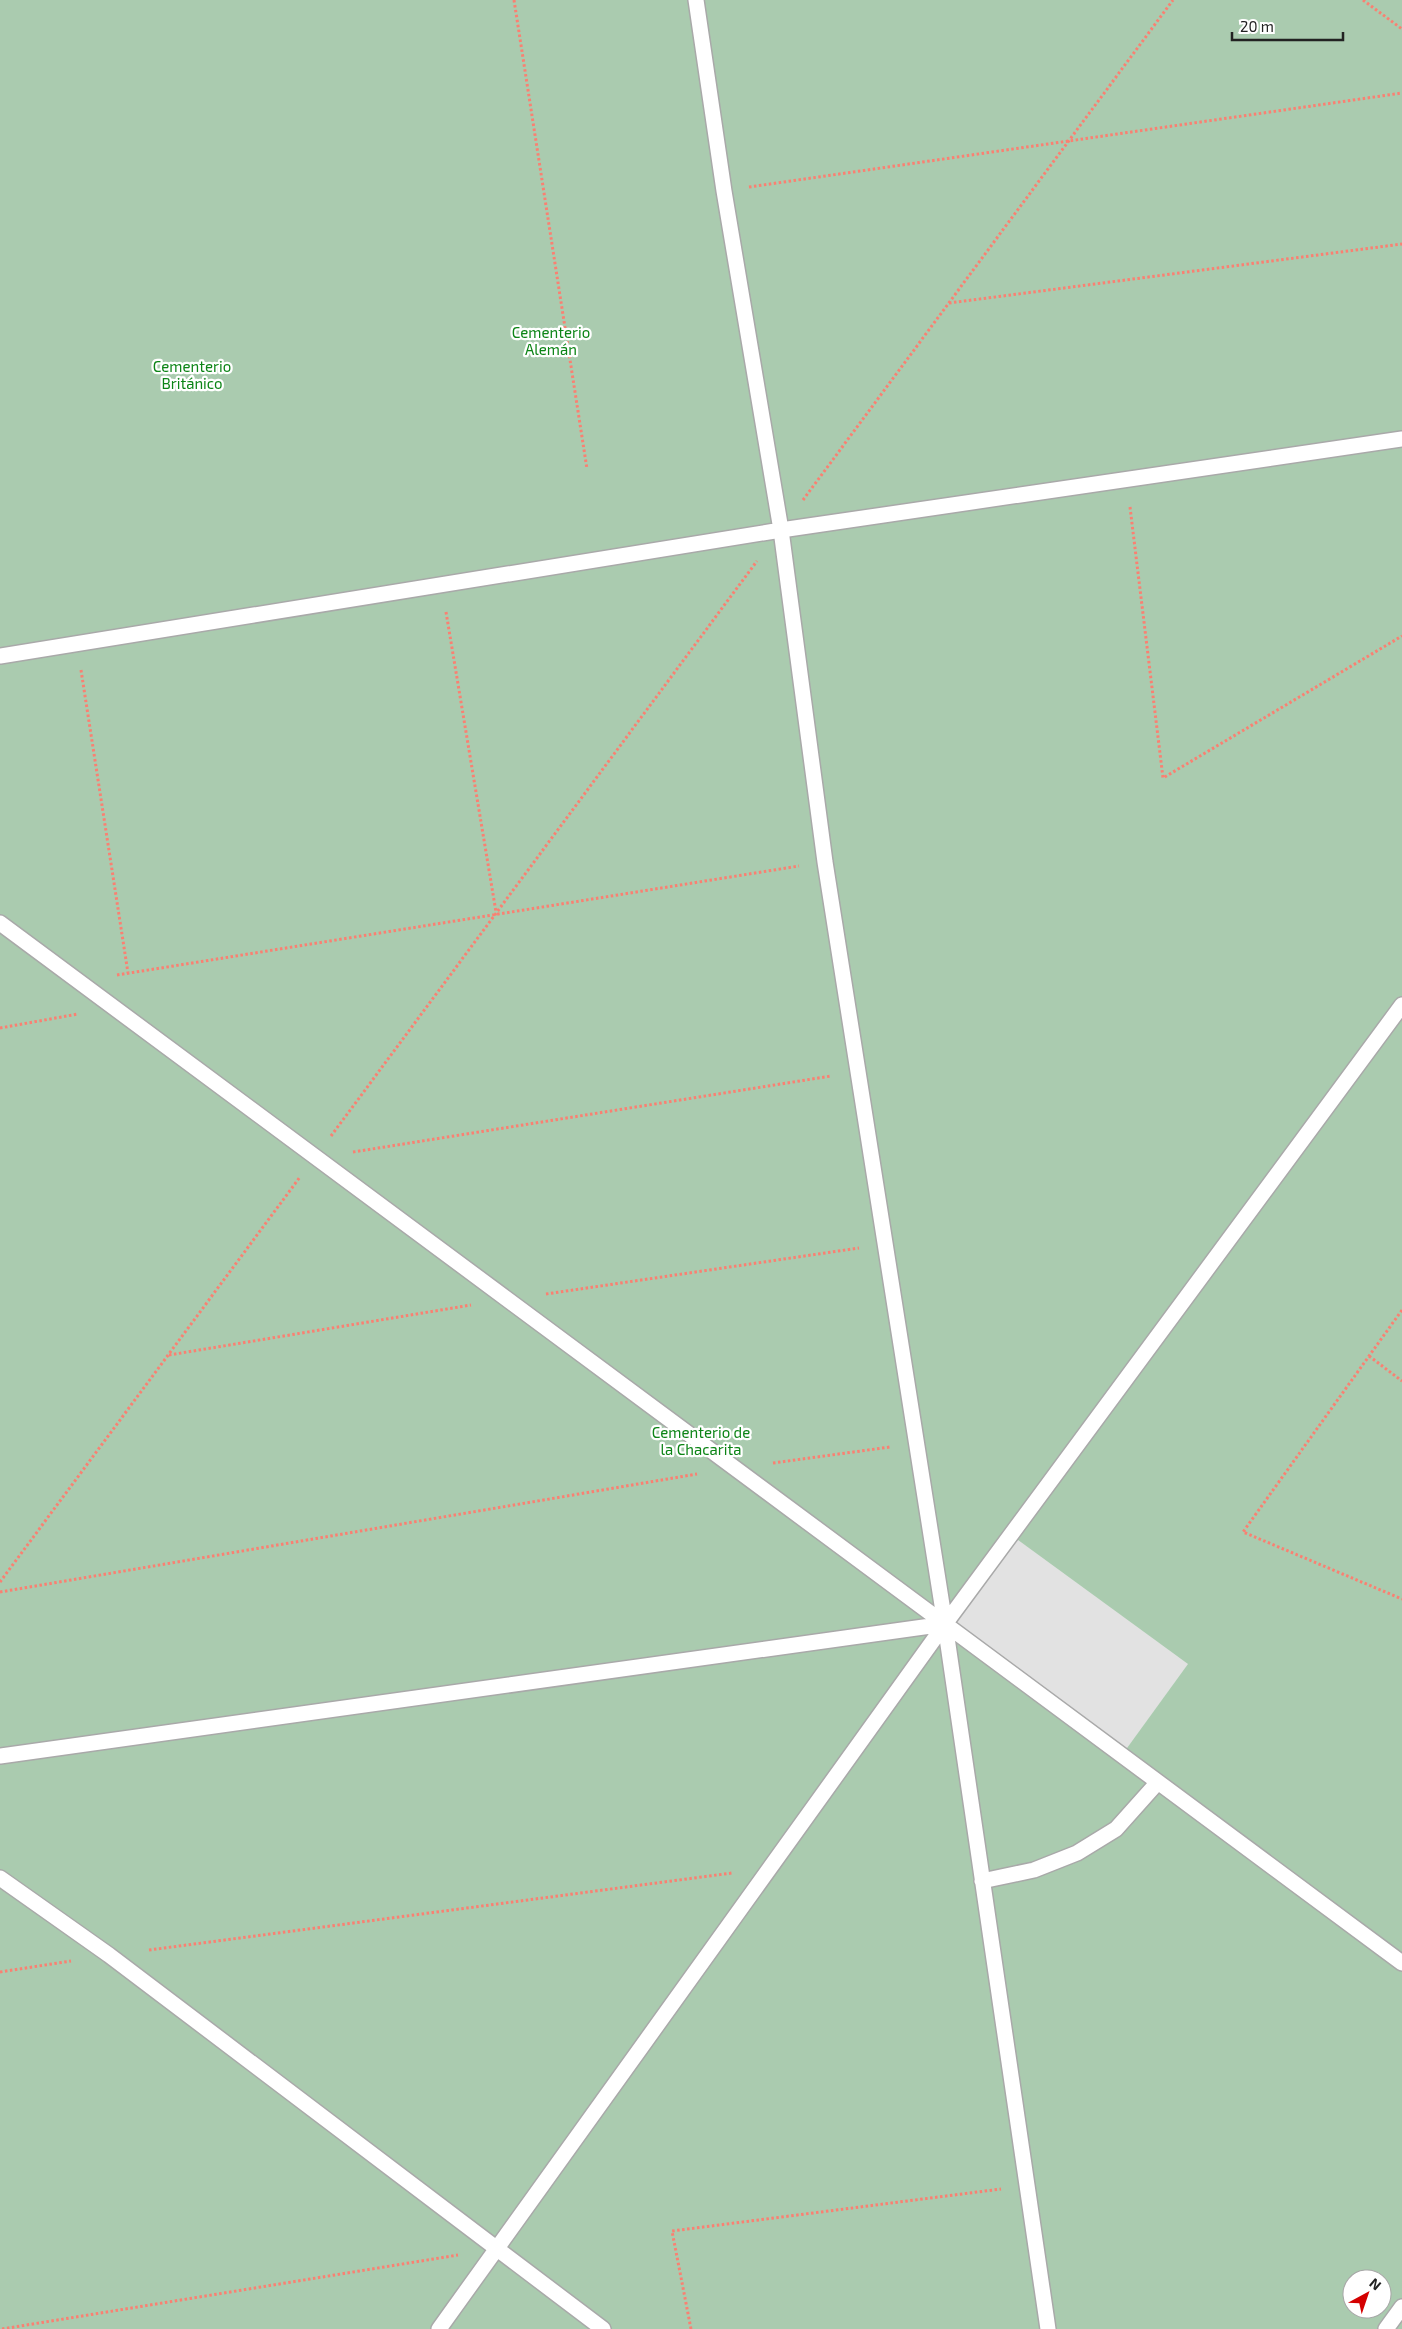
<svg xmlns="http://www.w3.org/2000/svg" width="1402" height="2329" font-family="'Exo 2',sans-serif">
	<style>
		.cemetery { fill: #aacbaf; fill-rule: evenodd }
		.parking { fill: #e2e2e2 }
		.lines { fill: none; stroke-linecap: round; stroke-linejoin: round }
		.lane-casing { stroke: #a9a9a9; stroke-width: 18 }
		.path { stroke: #fa8072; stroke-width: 3; stroke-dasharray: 2.5 2.5; stroke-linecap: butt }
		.lane { stroke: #fff; stroke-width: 15 }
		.labels { text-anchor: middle; stroke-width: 4.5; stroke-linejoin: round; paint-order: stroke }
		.park-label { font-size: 15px; fill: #0c8416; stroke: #fff }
	</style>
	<rect width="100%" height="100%" fill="#f2efe9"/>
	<path class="cemetery" d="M0 0H1402V2329H0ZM1352 2279H1382V2309H1352Z"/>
	<path class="parking" d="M1010 1534 1188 1664 1122 1755 945 1624Z"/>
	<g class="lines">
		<defs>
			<path id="lane" d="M696 0 724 191 781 530 825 862 945 1624 1048 2329
				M0 656 781 530 1402 439
				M0 923 1402 1963
				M0 1756 945 1624
				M0 1878 109 1955 603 2329
				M982 1881 1034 1870 1077 1853 1116 1829 1158 1782
				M439 2329 945 1624 1402 1005
				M1386 2329 1402 2307"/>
		</defs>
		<use href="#lane" class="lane-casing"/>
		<path class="path" d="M514 0 587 469
			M1363 0 1402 29
			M749 187 1402 93
			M949 303 1402 244
			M803 500 1173 0
			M1130 507 1163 778 1402 636
			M446 612 496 912
			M81 670 128 973
			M117 975 799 866
			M0 1028 78 1014
			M331 1136 757 561
			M353 1152 831 1076
			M546 1294 859 1248
			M1402 1310 1243 1532 1402 1599
			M169 1355 471 1305
			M1369 1356 1402 1381
			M773 1463 890 1447
			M0 1582 300 1177
			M0 1592 697 1474
			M149 1950 732 1873
			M0 1972 71 1961
			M2 2329 458 2255
			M691 2329 672 2231 1001 2189"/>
		<use href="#lane" class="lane"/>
	</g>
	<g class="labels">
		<g class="park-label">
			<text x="551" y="338">Cementerio<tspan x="551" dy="17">Alemán</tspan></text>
			<text x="192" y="372">Cementerio<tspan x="192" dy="17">Británico</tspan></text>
			<text x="701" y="1438">Cementerio de<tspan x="701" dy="17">la Chacarita</tspan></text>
		</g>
	</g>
	<g transform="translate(1367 2294) rotate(40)"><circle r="24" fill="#ffffff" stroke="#a7a7a7"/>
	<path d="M0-4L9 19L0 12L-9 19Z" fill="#d40000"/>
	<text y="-8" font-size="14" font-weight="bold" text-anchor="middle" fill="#222222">N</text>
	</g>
	<path d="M1232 32v8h111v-8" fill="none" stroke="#222222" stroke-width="2.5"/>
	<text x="1240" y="32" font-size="15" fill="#222222" stroke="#ffffff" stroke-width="4" paint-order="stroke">20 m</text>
</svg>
